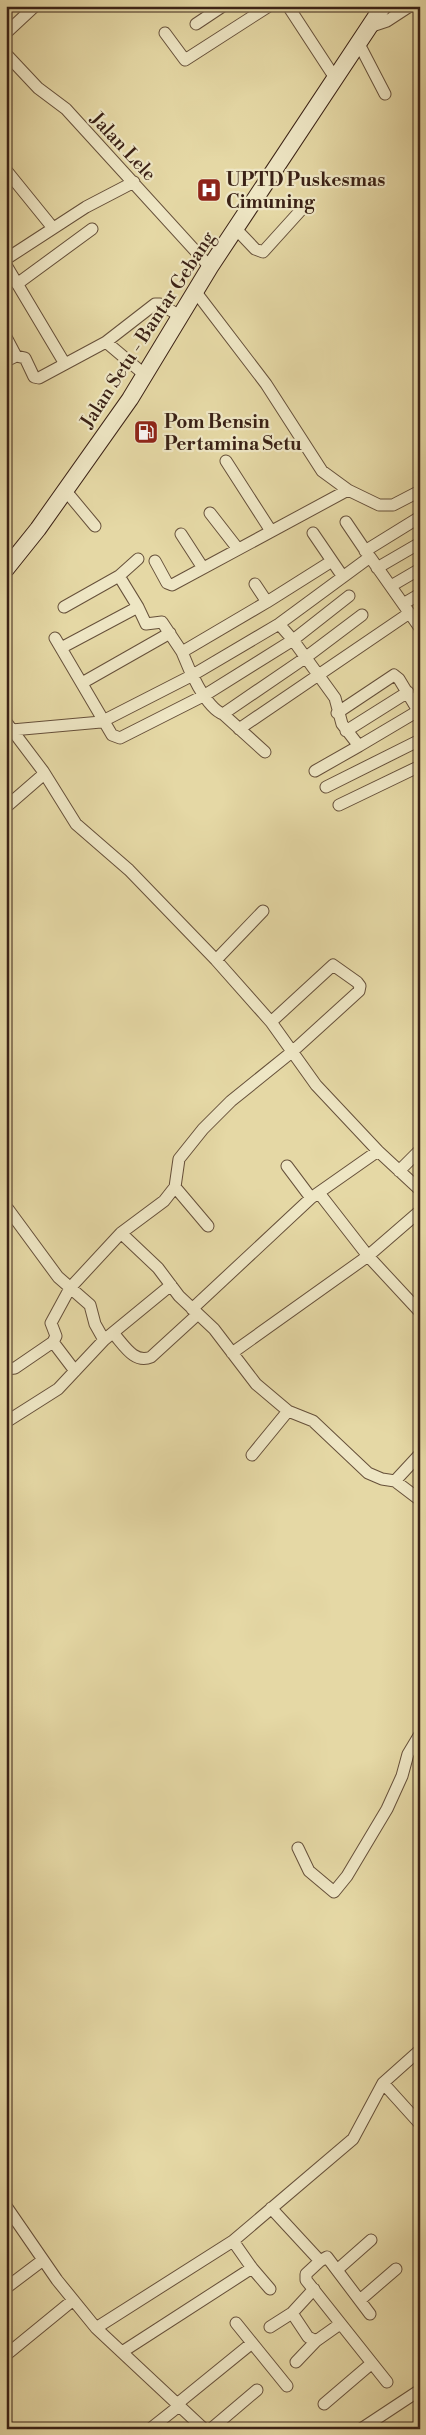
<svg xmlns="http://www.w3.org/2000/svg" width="426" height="2435" font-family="'Libre Bodoni',serif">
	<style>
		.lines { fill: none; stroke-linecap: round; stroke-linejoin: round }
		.street-casing { stroke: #66503a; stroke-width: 13 }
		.secondary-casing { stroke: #3b2216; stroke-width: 18 }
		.street { stroke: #eee6c4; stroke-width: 11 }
		.secondary { stroke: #eee6c4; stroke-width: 16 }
		.labels { text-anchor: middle; stroke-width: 4.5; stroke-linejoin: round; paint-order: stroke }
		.street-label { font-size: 19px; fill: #3b2216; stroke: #eee6c4 }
		.poi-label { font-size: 19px; font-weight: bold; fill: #3b2216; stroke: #eee6c4; text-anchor: start }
	</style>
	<rect width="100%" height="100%" fill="#e5d8a5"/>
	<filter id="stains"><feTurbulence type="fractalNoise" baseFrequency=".004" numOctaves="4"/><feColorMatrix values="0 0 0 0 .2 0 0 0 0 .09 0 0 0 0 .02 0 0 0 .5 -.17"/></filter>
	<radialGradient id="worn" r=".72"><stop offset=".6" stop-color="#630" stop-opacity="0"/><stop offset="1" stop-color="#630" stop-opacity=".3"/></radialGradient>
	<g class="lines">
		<defs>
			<path id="street" d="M288 6 335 78
				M196 24 223 6
				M369 27 387 21 410 6
				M6 33 35 6
				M165 33 185 60 269 6
				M358 42 385 94
				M6 54 38 88 66 109 210 267
				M6 170 53 228
				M235 228 255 249 263 252 301 210
				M6 259 86 207 134 182
				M6 265 65 364
				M17 284 92 229
				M195 291 266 384 322 471 348 490 379 505H393L420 491
				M6 337 16 356
				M106 342 155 304H160L180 316
				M6 361 16 356 25 358 34 377 39 378 106 342 145 375
				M226 461 271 531
				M65 490 95 526
				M210 513 238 549
				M346 522 369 556
				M313 533 343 577
				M181 534 203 568
				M365 551 420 517
				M155 561 167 583 172 585 348 490
				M377 568 420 543
				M119 576 138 607 146 624 162 622 182 652
				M255 584 267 602 182 652C188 668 206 708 223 714L265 752
				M391 586 420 569
				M267 602 332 561
				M403 604 420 594
				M64 607 119 576 138 559
				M279 624 293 640 335 698 342 724 359 746 418 711
				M55 638 112 735 120 738 205 695 293 640 349 596
				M61 648 138 607
				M82 683 170 633
				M337 713 394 675 399 679 420 714
				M223 714 305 658 362 615
				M6 722 43 771 76 824 129 870 216 960 271 1022 316 1085 378 1151 420 1190
				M239 729 408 614
				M12 730 101 722 191 676 279 624 370 557 420 628
				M346 731 408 692
				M315 771 359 746
				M326 787 420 740
				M339 805 420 766
				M6 807 44 774
				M216 960 263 911
				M287 1166 311 1198
				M399 1171 420 1150
				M175 1187 208 1226
				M319 1193 368 1256 420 1312
				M6 1210 8 1209 58 1277 90 1305 95 1324 104 1340
				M121 1233 158 1268 179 1296 214 1329 256 1384 288 1411 313 1421 368 1473 382 1479 395 1481 420 1500
				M192 1309 311 1198 378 1151
				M113 1333C124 1345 134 1364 151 1357L198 1314
				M232 1353 368 1256 420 1211
				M6 1369 15 1368 53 1342
				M75 1371 53 1342 56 1336 51 1323 70 1288 121 1233 164 1201 175 1187 179 1159 203 1129 231 1101 293 1051 359 991 360 986 357 982 333 965 271 1022
				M6 1422 58 1389 104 1340 171 1285
				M252 1455 288 1411
				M395 1481 420 1454
				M298 1848 309 1871 334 1892 347 1876 387 1809 402 1776 408 1754 420 1734
				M383 2083 420 2124
				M6 2206 57 2280 96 2328 204 2429
				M271 2208 320 2261 306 2274V2280L387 2382
				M320 2261 327 2257 370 2314
				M252 2268 270 2289
				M337 2270 371 2240
				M6 2288 43 2260
				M314 2289 292 2313 308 2337 316 2341 340 2324
				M360 2300 396 2269
				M236 2323 287 2386
				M270 2327 292 2313
				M96 2328 233 2241 353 2139 383 2083 420 2050
				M122 2352 252 2268 233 2241
				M6 2355 72 2301
				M296 2362 316 2341
				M177 2404 252 2343
				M324 2404 372 2363
				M150 2429 179 2406
				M211 2429 257 2390
				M361 2429 420 2390"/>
			<path id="secondary" d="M6 569 38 529 130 399 210 267 383 6"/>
		</defs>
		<use href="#street" class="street-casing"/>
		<use href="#secondary" class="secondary-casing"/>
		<use href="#street" class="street"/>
		<use href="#secondary" class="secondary"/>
	</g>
	<defs>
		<symbol id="hospital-square" viewBox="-11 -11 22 22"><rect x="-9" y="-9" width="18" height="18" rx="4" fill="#8f2418" stroke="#eee6c4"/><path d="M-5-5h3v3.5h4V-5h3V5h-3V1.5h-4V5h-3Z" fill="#fff"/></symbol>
		<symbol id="fuel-square" viewBox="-11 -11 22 22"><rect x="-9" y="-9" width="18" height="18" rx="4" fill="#8f2418" stroke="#eee6c4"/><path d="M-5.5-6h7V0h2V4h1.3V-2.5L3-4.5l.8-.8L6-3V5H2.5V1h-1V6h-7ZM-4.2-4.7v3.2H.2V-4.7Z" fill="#fff"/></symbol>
	</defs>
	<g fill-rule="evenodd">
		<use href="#hospital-square" x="195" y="176" width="28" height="28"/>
		<use href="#fuel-square" x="132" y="418" width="28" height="28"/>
	</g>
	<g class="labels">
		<g class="street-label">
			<text transform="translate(124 146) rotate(47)" y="7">Jalan Lele</text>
			<text transform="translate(147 329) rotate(-57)" y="7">Jalan Setu - Bantar Gebang</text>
		</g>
		<g class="poi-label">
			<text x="226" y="186">UPTD Puskesmas<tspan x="226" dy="22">Cimuning</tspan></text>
			<text x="164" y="428">Pom Bensin<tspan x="164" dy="22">Pertamina Setu</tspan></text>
		</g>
	</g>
	<rect width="426" height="2435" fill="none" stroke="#e5d8a5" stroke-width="25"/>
	<rect x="8" y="8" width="411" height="2420" fill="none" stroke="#3b2216" stroke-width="2.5"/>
	<rect x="12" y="12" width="401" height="2410" fill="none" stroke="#3b2216"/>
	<rect width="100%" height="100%" filter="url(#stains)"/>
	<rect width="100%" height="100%" fill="url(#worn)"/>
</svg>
